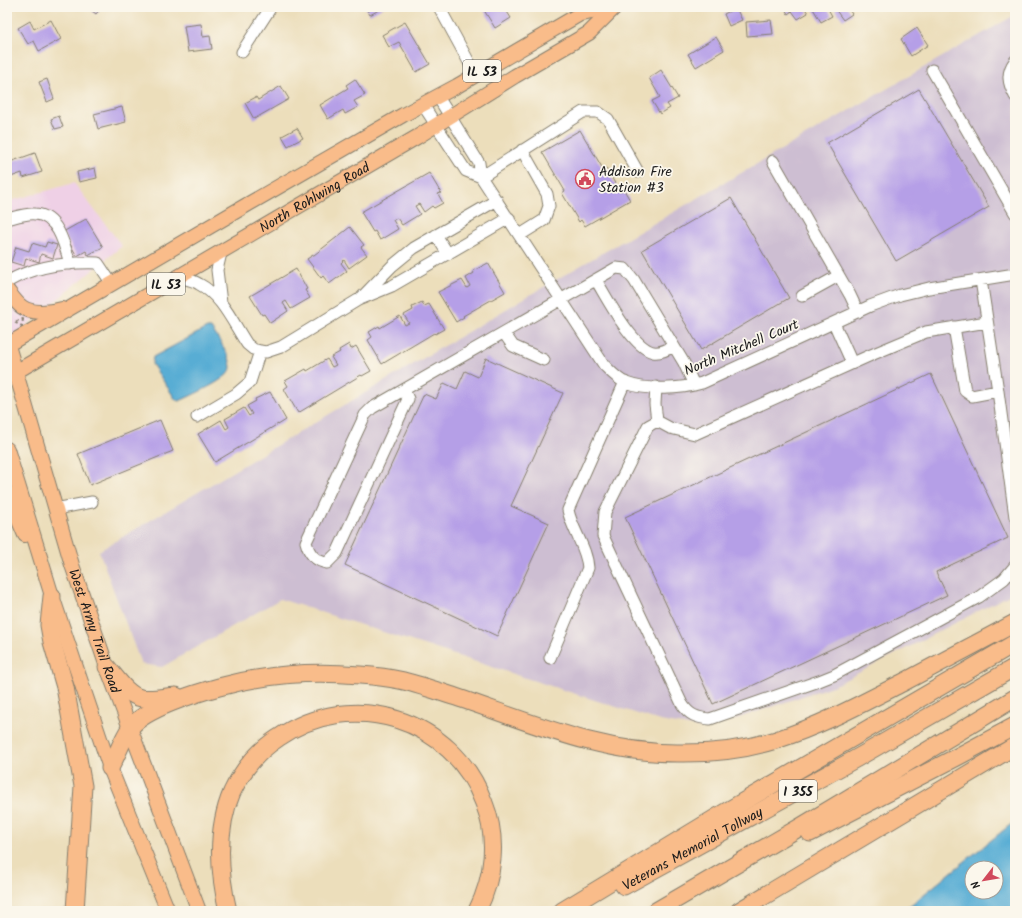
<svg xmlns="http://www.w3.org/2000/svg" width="1022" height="918" font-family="Kalam,sans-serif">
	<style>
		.built { fill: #efd0e6 }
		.industrial { fill: #cdbed2 }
		.water { fill: #58add4; stroke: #3a6478; fill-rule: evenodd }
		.building { fill: #b59fe7 }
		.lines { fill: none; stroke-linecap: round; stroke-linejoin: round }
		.minor-casing { stroke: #847d6c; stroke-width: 13 }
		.major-casing { stroke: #847d6c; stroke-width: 16 }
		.highway-casing { stroke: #847d6c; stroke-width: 19 }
		.path { stroke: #847d6c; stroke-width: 2; stroke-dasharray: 3 3; stroke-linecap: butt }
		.minor { stroke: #fff; stroke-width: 11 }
		.major { stroke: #f9bc8a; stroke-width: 14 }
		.highway { stroke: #f9bc8a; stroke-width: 17 }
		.labels { text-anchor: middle; stroke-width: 3.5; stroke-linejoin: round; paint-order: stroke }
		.shield { fill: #fbf7ec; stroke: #5f5e5a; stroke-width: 1 }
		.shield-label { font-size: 13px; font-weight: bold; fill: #1c1c1c }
		.poi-label { font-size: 14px; fill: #1c1c1c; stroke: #fbf7ec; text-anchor: start }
		.street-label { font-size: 14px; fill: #1c1c1c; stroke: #fbf7ec }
	</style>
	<rect width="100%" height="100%" fill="#fbf7ec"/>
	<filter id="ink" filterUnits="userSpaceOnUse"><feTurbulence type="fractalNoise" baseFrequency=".025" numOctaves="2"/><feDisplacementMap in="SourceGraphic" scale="8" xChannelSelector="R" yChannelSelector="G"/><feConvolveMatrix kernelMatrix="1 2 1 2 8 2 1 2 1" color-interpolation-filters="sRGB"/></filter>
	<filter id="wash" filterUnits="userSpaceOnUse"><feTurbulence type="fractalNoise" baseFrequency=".012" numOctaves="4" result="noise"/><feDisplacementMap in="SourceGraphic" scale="16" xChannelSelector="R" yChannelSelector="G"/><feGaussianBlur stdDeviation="0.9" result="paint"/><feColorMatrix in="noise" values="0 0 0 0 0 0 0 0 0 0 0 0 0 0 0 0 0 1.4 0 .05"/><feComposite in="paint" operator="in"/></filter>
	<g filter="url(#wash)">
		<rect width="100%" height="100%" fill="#ecdebb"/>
		<path class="built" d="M74 183 122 246 11 338 7 324V202Z"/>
		<path class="industrial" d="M1015 15V592L835 685 706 729 660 721 280 599 162 667 141 664 99 551 528 296Z"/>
		<path class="water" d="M207 328H211C217 337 231 356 231 367 232 378 194 394 184 399L179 401 176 400 152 364 153 357Z
			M1015 821V911H903ZM972 868H996V892H972Z"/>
		<g id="blocks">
			<path class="building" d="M87 7H102L96 14Z
				M365 7H384L370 15Z
				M482 7H504L511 18 495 28Z
				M784 7H804L808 13 798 19 792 11 788 14Z
				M812 7H827L832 16 821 22Z
				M839 7H847L852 14 843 20 835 9Z
				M736 8 742 20 729 26 724 14Z
				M51 20 61 39 39 51 34 41 28 44 18 28 30 21 34 29Z
				M771 20 773 34 747 36 746 22Z
				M405 22 430 64 416 72 399 42 389 47 382 35Z
				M201 24 203 37 210 36 212 49 188 52 184 26Z
				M917 28 928 45 911 56 901 39Z
				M716 37 724 50 696 67 688 54Z
				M661 70 678 98 667 104 670 108 660 114 652 101 660 97 649 78Z
				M47 79 54 99 47 102 39 82Z
				M355 79 365 95 354 101 358 107 345 114 343 110 328 119 320 105 348 88 346 85Z
				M281 86 289 99 254 119 245 103 256 97 258 100Z
				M919 89 989 207 896 261 827 143Z
				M122 107 126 122 98 129 94 114Z
				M59 116 63 127 55 129 51 119Z
				M297 128 303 138 288 146 282 136Z
				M580 130 603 169 606 168 620 192 624 190 630 200 585 226 581 220 579 222 562 193 565 191 542 152Z
				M35 153 42 172 23 178 22 173 8 178 7 163Z
				M95 168 97 178 79 182 77 172Z
				M429 173 441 193 438 194 443 203 434 208 432 206 424 212 419 204 415 206 420 214 402 225 397 218 393 220 398 229 380 240 375 231 373 232 361 212Z
				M731 198 789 298 701 350 642 250Z
				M86 219 103 247 88 255 86 251 77 256 63 232Z
				M350 227 364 245 361 247 367 255 349 268 344 260 341 263 347 271 329 284 323 276 321 278 307 259 313 255H314Z
				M47 242 57 245 53 258 41 254 39 262 26 258 24 266 11 262 16 247 29 251 32 243 45 247Z
				M488 263 505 292 463 316 464 317 456 322 438 292 462 280 467 288 470 286 466 278 474 273 473 271Z
				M296 269 307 289 305 290 310 298 291 309 286 301 283 303 288 311 270 323 264 314 262 315 250 296Z
				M422 302 424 306 429 304 444 329 435 334 434 333 382 364 368 340 372 337 369 332 379 326 380 328 400 316 405 325 409 323 404 315 413 310 412 307Z
				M349 344 351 349 356 346 371 371 362 376 361 375 298 413 284 389 288 386 285 381 306 369 307 371 327 359 332 367 336 365 331 357 340 352 339 350Z
				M486 358 563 393 511 506 549 523 497 636 345 565 424 394 436 399 444 383 457 389 465 371 478 377Z
				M931 374 1008 538 936 572 947 595 713 704 625 517Z
				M270 392 286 420 278 425V424L215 462 198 434 221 420 226 429 229 427 225 419 244 408 249 416 252 414 247 406 256 401 255 399Z
				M160 420 173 451 90 485 78 454Z"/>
		</g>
	</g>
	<g filter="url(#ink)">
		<use href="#blocks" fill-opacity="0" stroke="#847d6c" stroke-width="1"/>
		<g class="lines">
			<defs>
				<path id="minor" d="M439 7 476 75
					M242 52 271 7
					M1015 61C1006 73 1008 83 1015 96
					M932 70 1015 213
					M438 97 479 163 481 177 604 365C611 372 617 379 626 383 647 391 681 389 702 383L870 306 900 295 929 288 1015 274
					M423 105 466 171 481 177
					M773 161 850 295 858 312
					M481 177 583 112H598L608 119 638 172
					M7 219C15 217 27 213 35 214 58 215 65 246 70 264
					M436 235 448 254
					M520 235 544 220 549 206 547 194 522 150
					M221 253 217 270 221 303
					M178 277C185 279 193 280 199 284 222 296 233 323 247 344L253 349 260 351 266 352 281 347 358 300 392 286 509 218
					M596 280C607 298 632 347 653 352 660 353 667 350 673 346
					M981 280 998 391 1015 517
					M7 282C33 267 67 262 98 263L112 284
					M802 296 838 276
					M362 297 392 266 414 248 497 200
					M834 323 852 363
					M954 327 965 391 972 396 998 391
					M504 333 513 346 544 360
					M656 387 655 404 657 421 670 428 695 434 871 355 926 332 987 322
					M404 390 408 399 337 553 327 563C315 561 309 554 306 542L365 415 372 408 616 268 625 269 634 280 684 363 694 385
					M197 417 236 394 250 382 260 351
					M657 421 648 426 605 512 603 536 682 704C689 715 697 718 710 719L819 681 834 675 979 597 1004 579 1015 566
					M55 509 92 502
					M550 658 588 568C587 548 572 530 568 510L625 382"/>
				<g id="major">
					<path d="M7 290C18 304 21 311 40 312 48 312 54 311 62 309"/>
					<path id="s1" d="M7 342 72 565 107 667 199 911"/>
					<path d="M7 345 245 206 403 115 457 86 580 14 614 8"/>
					<path id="s2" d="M7 377 417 137 515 76 589 33 615 7"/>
					<path d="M7 449 52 596 110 768 168 911"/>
					<path d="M7 493 25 535"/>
				</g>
				<g id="highway">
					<path d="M52 596 49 625 52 642 65 687 83 786 75 911"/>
					<path d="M107 667C116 677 127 695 141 698 152 700 164 697 176 696"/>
					<path d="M110 768C117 755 122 740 130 728 144 709 196 693 219 687 267 674 310 671 360 675 373 676 386 677 399 680 418 684 437 691 456 697 530 722 603 755 684 753 714 753 747 749 776 740 820 726 861 704 902 683 939 663 977 643 1015 623"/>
					<path d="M810 833 957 757 1015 726"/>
					<path id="s3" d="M624 886 857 758 1015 667"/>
					<path d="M228 911C219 873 216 829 232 792 242 771 258 751 278 738 352 687 453 718 484 803 498 838 494 877 477 911"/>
					<path d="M562 911 722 814 1015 643"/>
					<path d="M656 911 802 826 1015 698"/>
					<path d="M739 911 1015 746"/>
				</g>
			</defs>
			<use href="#minor" class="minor-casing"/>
			<use href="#major" class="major-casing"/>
			<use href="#highway" class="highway-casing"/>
			<path class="path" d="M23 319 22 326 14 322Z"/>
			<use href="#minor" class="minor"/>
			<use href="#major" class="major"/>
			<use href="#highway" class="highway"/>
		</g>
	</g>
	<defs>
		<symbol id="civic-ring" viewBox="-11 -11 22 22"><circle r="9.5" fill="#fbf7ec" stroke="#d1495b" stroke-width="1.5"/><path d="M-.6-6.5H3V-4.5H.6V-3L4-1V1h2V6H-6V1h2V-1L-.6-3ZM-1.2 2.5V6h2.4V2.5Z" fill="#d1495b"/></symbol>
	</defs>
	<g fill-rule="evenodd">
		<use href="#civic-ring" x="574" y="168" width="22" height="22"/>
	</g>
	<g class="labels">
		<g class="shield">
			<rect x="463" y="60" width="38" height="22" rx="3"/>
			<rect x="147" y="273" width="38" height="22" rx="3"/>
			<rect x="779" y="780" width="38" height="22" rx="3"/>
		</g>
		<g class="shield-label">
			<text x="482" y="76">IL 53</text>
			<text x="166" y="289">IL 53</text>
			<text x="798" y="796">I 355</text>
		</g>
		<g class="poi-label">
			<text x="599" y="176">Addison Fire<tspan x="599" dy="16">Station #3</tspan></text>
		</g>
		<g class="street-label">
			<text dy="5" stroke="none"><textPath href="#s2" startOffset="356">North Rohlwing Road</textPath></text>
			<text transform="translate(741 347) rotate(-23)" y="5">North Mitchell Court</text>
			<text dy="5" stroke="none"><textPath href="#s1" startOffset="302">West Army Trail Road</textPath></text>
			<text dy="5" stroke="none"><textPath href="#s3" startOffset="78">Veterans Memorial Tollway</textPath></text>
		</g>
	</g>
	<rect width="1022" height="918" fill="none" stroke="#fbf7ec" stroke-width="24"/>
	<g transform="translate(984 880) rotate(239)"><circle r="19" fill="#fbf7ec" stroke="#a29f99"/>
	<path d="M0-3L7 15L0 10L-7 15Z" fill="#d1495b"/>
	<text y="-6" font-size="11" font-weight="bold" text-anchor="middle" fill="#1c1c1c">N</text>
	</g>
</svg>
